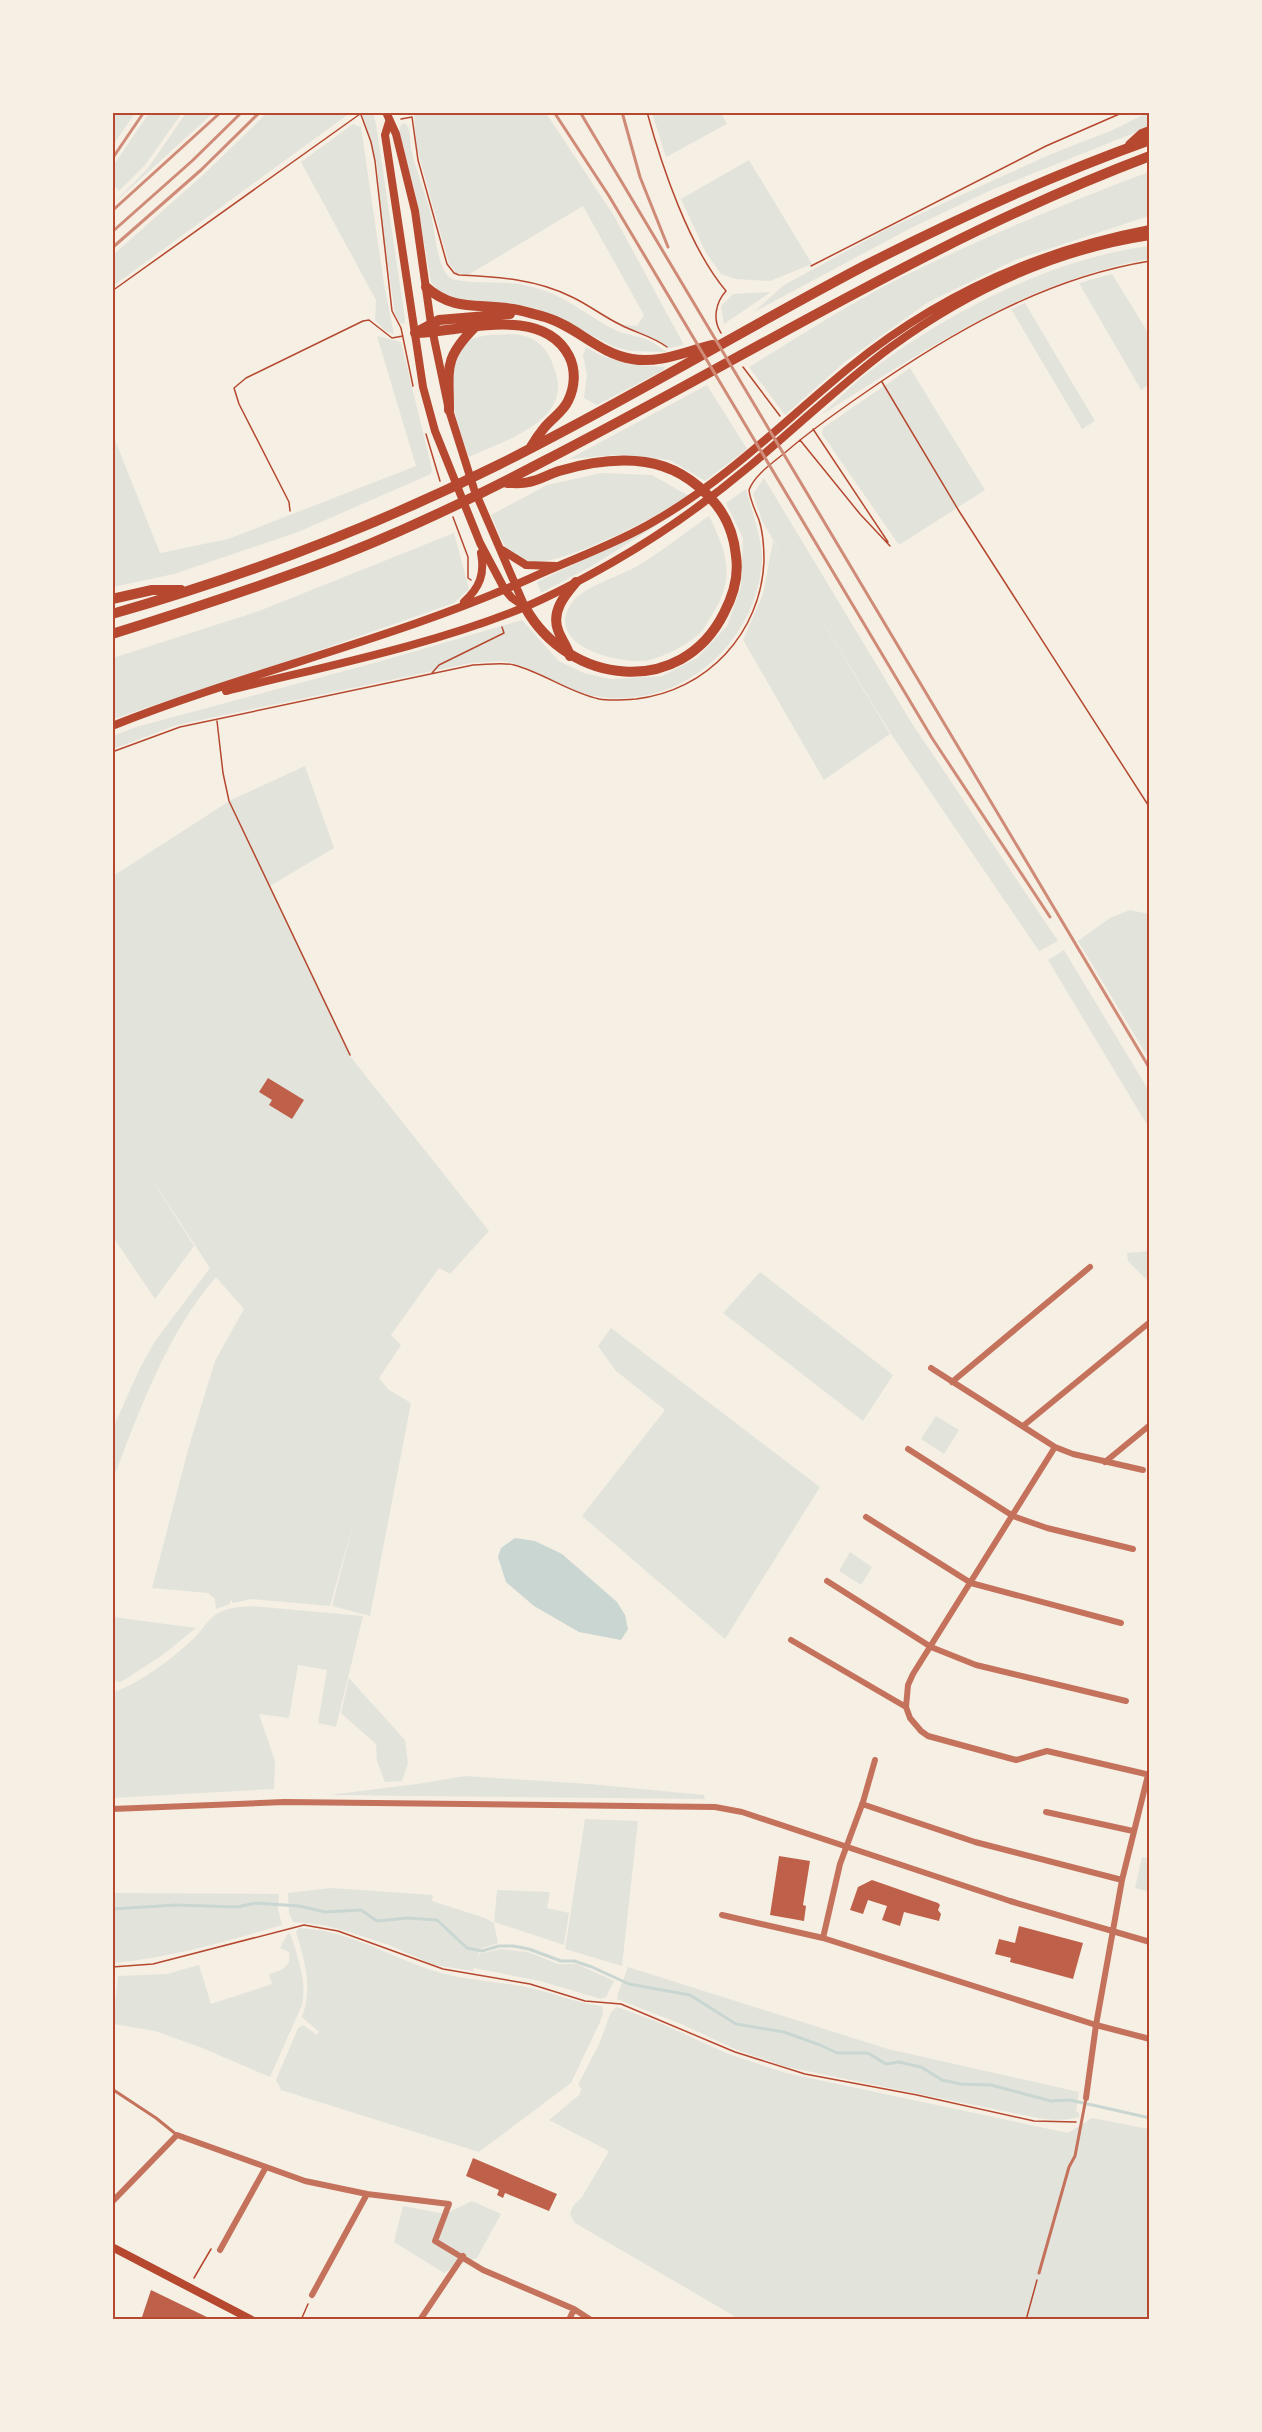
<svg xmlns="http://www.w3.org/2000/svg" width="1262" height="2432" font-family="Poppins,sans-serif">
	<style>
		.green { fill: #e2e4dc }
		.water { fill: #c9d6d2 }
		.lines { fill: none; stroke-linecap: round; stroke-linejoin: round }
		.stream { stroke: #c9d6d2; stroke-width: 3 }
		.building { fill: #bf614a }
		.path { stroke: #b5482f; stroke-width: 1.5 }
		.service { stroke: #c5725c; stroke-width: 3 }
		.minor { stroke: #c5725c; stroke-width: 6 }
		.secondary { stroke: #b5482f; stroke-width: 8 }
		.trunk { stroke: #b5482f; stroke-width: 10 }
		.rail { stroke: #cf8b77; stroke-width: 3 }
		.neatline { fill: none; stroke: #b5482f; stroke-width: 2 }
	</style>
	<rect width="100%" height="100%" fill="#f6efe4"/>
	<path class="green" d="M113 112 135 113 113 145 112 113Z
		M149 113H182L145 165 119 191 116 187 113 189V166Z
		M186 113H213L113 204 148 168Z
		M267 113H350L113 286V255L204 174Z
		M362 113H373L376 124 405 319 404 324 400 323 395 314 382 227 377 165Z
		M414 113H546L614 216 684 345 669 348 653 338 617 324 637 326 644 315 583 206 468 275 456 273 449 264 416 145Z
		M652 113H721L727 124 666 157Z
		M1147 113H1149V127L989 191 911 228 754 312 784 285 887 229 1051 154 1113 130Z
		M405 123C412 129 409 140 411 149 416 170 424 190 430 210 435 228 436 262 448 276 456 285 503 281 519 284 565 292 579 312 617 331 627 335 638 336 648 340 655 343 660 348 667 352L631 351 615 347 536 308 454 298C444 296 437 291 431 282L414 188 399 132 401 125Z
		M353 124 361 127 384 284 394 334 385 331 375 320 376 300 301 162Z
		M749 160 812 264 770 281 736 279 721 274 706 253 681 199Z
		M1149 172V216L1015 260 927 303 846 361 785 415 749 367C806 332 862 295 923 267 996 232 1073 200 1149 172Z
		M1149 246V259C1027 280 924 351 821 415 834 403 847 390 861 378 941 316 1048 259 1149 246Z
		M1112 274 1149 334V385L1141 390 1079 283Z
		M771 292 724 324 721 306 733 294Z
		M1025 303 1095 421 1082 429 1011 309Z
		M513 334C531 335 545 344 552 362 554 368 558 378 558 384 561 425 499 443 469 457 458 428 438 371 463 345 475 333 497 335 513 334Z
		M377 336 401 342 432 469 431 474 298 532 174 574 113 587V435L160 553 228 539 416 466Z
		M586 347 600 355 627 364 665 367 664 370 597 405 584 398 587 375 583 355Z
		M910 368 985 490 899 545 822 434 823 428Z
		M707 385 747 449 705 481 670 460 615 455 569 459Z
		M601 473 652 475 689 496C662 514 550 574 520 561 504 553 498 530 491 515L547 485Z
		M764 478 911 722 1058 941 1039 951 891 734 805 592 890 734 824 780 743 640 763 594 773 541 780 551 763 523 753 494Z
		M746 489C751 508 763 543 762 560 757 642 683 708 601 697 568 693 543 672 512 663 500 659 483 663 471 663L177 725 113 749V736L136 727 378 662 522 620 559 661 584 673 611 679 662 676 697 658 727 626 741 587 743 538 726 503Z
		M709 516C728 555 736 579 710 618 707 623 704 629 700 633 689 644 659 660 643 661 619 662 566 651 565 621 565 613 571 602 577 597 589 586 618 576 634 568 660 553 684 533 709 516Z
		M660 523 592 566 541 593 537 582Z
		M454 533 469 589 454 603 317 651 113 719V658L259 611Z
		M305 766 334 848 270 886 351 1054 350 1056 489 1231 450 1274 439 1268 391 1335 401 1345 379 1378 389 1390 411 1403 370 1616 332 1606 354 1521 330 1606 252 1599 232 1603V1598L230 1604 216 1609 215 1599 208 1593 152 1588 189 1446 215 1361 244 1309 216 1277C167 1334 142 1404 115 1474L113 1472 112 1430 139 1370 155 1341 210 1268 143 1166 194 1246 155 1299 113 1237 112 1128 116 1125 113 1127V876L231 800Z
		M1130 910 1149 914V1059L1078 941 1110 918Z
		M1064 950 1149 1091V1128L1048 960Z
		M1149 1251H1150L1149 1282 1128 1261 1127 1253Z
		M760 1272 893 1375 863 1421 723 1313Z
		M611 1328 820 1487 725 1639 582 1516 665 1410 616 1371 598 1346Z
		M936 1416 959 1430 944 1454 921 1439Z
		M850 1552 872 1567 861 1585 839 1571Z
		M250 1606 363 1616 336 1727 318 1723 327 1670 298 1665 289 1718 259 1714 275 1761 274 1789 113 1798V1692C138 1685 176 1656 195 1637 202 1630 209 1618 218 1613 227 1608 239 1607 250 1606Z
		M113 1617 196 1628 164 1654 121 1682 113 1681Z
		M349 1678 405 1740 408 1763 402 1781 385 1782 377 1761 376 1744 341 1713Z
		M465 1776 590 1784 704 1795 705 1799 329 1795 417 1784Z
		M585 1819 638 1821 622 1966 565 1949Z
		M1142 1857 1149 1859V1892L1135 1888Z
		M331 1888 433 1895 432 1901 485 1918 494 1923 498 1943 480 1949 476 1961 479 1954 501 1949 528 1952 558 1964H577L614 1981 606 1997 601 1999 540 1981 474 1968 473 1971 434 1965 389 1945 346 1931 323 1925 293 1922 289 1913 288 1893Z
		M497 1890 550 1892 547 1908 569 1913 564 1945 494 1922Z
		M113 1893 279 1894 278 1909 282 1925C225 1942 172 1957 113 1963Z
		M299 1928C347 1930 387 1955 431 1970 461 1980 494 1981 526 1987 552 1992 575 2003 602 2006L603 2013 600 2022 571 2083 479 2152 281 2090 276 2080 298 2028 303 2025 317 2035 319 2032 302 2017C313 1987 305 1962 296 1932Z
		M288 1933 291 1935C298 1959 307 1981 302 2005L270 2077 200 2047 155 2031 113 2024 118 1976 167 1974 199 1965 211 2004 272 1984 269 1974C282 1970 292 1967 289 1952L280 1948Z
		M628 1967 888 2049 1079 2092 1076 2111 1079 2113V2117C1058 2123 1038 2118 1018 2114L787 2067 737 2050 681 2024 617 1999 618 1993Z
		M617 2007 658 2022 726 2053 786 2073 1068 2133 1092 2118 1149 2129V2319H739L575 2223 570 2214 573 2206 582 2197 609 2151 549 2120 579 2095 582 2089 578 2085 599 2044 611 2012Z
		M472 2201 501 2214 477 2258 454 2266 444 2273 394 2242 403 2206 445 2214Z"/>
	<path class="water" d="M515 1538 535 1541 562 1554 617 1602 625 1615 628 1629 621 1640 579 1632 534 1606 506 1582 498 1557 501 1548Z"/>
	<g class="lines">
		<path class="stream" d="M112 1909 176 1905 237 1907 256 1903 299 1906 325 1912 361 1910 377 1921 408 1918 437 1920 467 1948 482 1951 499 1946H513L529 1949 561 1961H574L592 1967 629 1984 690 1995 736 2024 784 2032 820 2045 837 2053H868L886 2064 899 2062 921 2067 942 2080 961 2084 991 2085 1051 2101 1070 2100 1150 2118"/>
	</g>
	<path class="building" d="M268 1078 304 1100 292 1119 269 1105 272 1100 259 1092Z
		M779 1856 810 1861 803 1905 806 1906 804 1921 770 1915Z
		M872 1880 938 1903 940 1905 938 1910 941 1914 939 1921 904 1912 900 1926 882 1920 887 1906 868 1900 863 1914 850 1910 858 1887Z
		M1019 1926 1083 1943 1073 1979 1010 1962 1011 1958 995 1954 999 1939 1015 1943Z
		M473 2158 557 2194 549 2211 505 2193 503 2198 497 2195 499 2190 466 2176Z
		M151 2290 213 2320H147L142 2317Z"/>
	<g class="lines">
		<path class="path" d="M360 112 371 142 375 161 392 311 401 328 413 386
			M647 112C662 167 689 247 726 291 716 302 712 319 721 333
			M401 119 412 117 418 160 447 264 454 273 459 275C499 277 536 279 572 297 589 305 604 317 621 325 636 333 652 336 667 347
			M811 266 1046 146 1124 112
			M112 291 360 114
			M743 367 780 416
			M882 382 959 511 1150 808
			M813 429 888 542
			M426 434 440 481
			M800 440 860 514 890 546
			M290 511 289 502 239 404 234 388 246 378 363 321 369 320 392 338 403 336
			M453 517 468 557V578L471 580
			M432 673 439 665 504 633 502 627
			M217 721 223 773 229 801 350 1055
			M112 752 180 727 473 665C486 665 501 662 514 665 544 673 568 692 599 699 610 701 624 700 636 699 707 691 761 633 764 561 764 548 763 532 759 520 755 510 750 500 749 490 755 474 774 462 787 451 811 430 837 412 863 394 949 334 1044 278 1150 261
			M1148 1765 1150 1754
			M112 1967 153 1964 304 1925 338 1931 443 1969 530 1984 585 2001 621 2004 735 2052 805 2074 917 2095 1034 2121 1076 2122
			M194 2278 211 2249
			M301 2320 308 2304
			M1026 2320 1037 2280"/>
		<path class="service" d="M112 2089 156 2118 177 2135
			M1039 2273 1069 2167 1075 2156 1086 2098"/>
		<path class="minor" d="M931 1368 1055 1447 1073 1454 1143 1470
			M952 1382 1090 1267
			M1023 1426 1150 1322
			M1055 1447 913 1674 908 1685 906 1707 910 1718 921 1731 928 1736 1016 1760 1047 1751 1150 1775
			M908 1449 1013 1516 1047 1528 1133 1549
			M1105 1462 1150 1425
			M866 1517 971 1583 1121 1623
			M827 1581 931 1647 976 1665 1126 1701
			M791 1640 906 1707
			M862 1804 975 1842 1122 1880
			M112 1809 284 1802 715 1807 742 1812 1010 1901 1150 1942
			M1046 1812 1133 1831
			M722 1915 823 1938 1096 2025 1150 2039
			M823 1938 840 1864 863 1802 875 1760
			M1086 2098 1096 2025 1122 1880 1148 1775
			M112 2202 177 2135 305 2181 367 2194 449 2204 435 2241 483 2270 574 2309 591 2320
			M220 2250 266 2167
			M312 2295 367 2194
			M420 2320 463 2256
			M569 2320 574 2309"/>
		<path class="secondary" d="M386 112 396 134 415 211 431 324 449 410 474 489 525 607
			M389 122 385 135 423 387 435 431 480 543 505 590 512 598 525 607
			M502 550 526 565 556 566
			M464 602C480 587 485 574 481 553
			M226 691C326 666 429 646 525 607 555 594 585 578 613 562 662 534 708 501 751 465 798 426 842 383 891 347 968 291 1056 250 1150 236
			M112 726C250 671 396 639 531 578 572 559 614 545 653 522 727 480 785 420 850 367 937 296 1040 250 1150 229
			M112 2247 252 2320"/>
		<path class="trunk" d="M1130 145 1142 134 1150 131
			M426 287C454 312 479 303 513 309 524 311 534 314 545 317 576 326 599 354 632 359 660 364 686 351 713 345
			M417 332 439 320 510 314
			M415 333C462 332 542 304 569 356 576 370 575 387 568 401 563 412 552 418 544 428 539 434 535 440 531 447
			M449 410C449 368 443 359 475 327
			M507 483C514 483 522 484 529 482 540 480 549 474 559 471 586 463 617 458 645 462 673 466 696 481 714 502 728 518 734 536 736 556 739 576 733 596 724 613 681 699 568 685 525 607
			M112 599 152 590H181
			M112 614C245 576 374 527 498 465 623 403 742 330 866 265 958 218 1052 175 1150 140
			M112 634C176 614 240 593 303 570 386 540 466 502 544 461 745 358 937 236 1150 156
			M570 656C567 646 561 639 558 630 551 611 565 595 576 582"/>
		<path class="rail" d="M554 112 609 196 932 738 1050 917
			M580 112 1150 1069
			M622 112 640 177 668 247
			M112 159 144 112
			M112 211 221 112
			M112 232 192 161 242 112
			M112 248 201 170 260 112"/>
	</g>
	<rect width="1262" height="2432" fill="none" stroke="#f6efe4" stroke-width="228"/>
	<rect x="114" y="114" width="1034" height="2204" class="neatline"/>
</svg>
